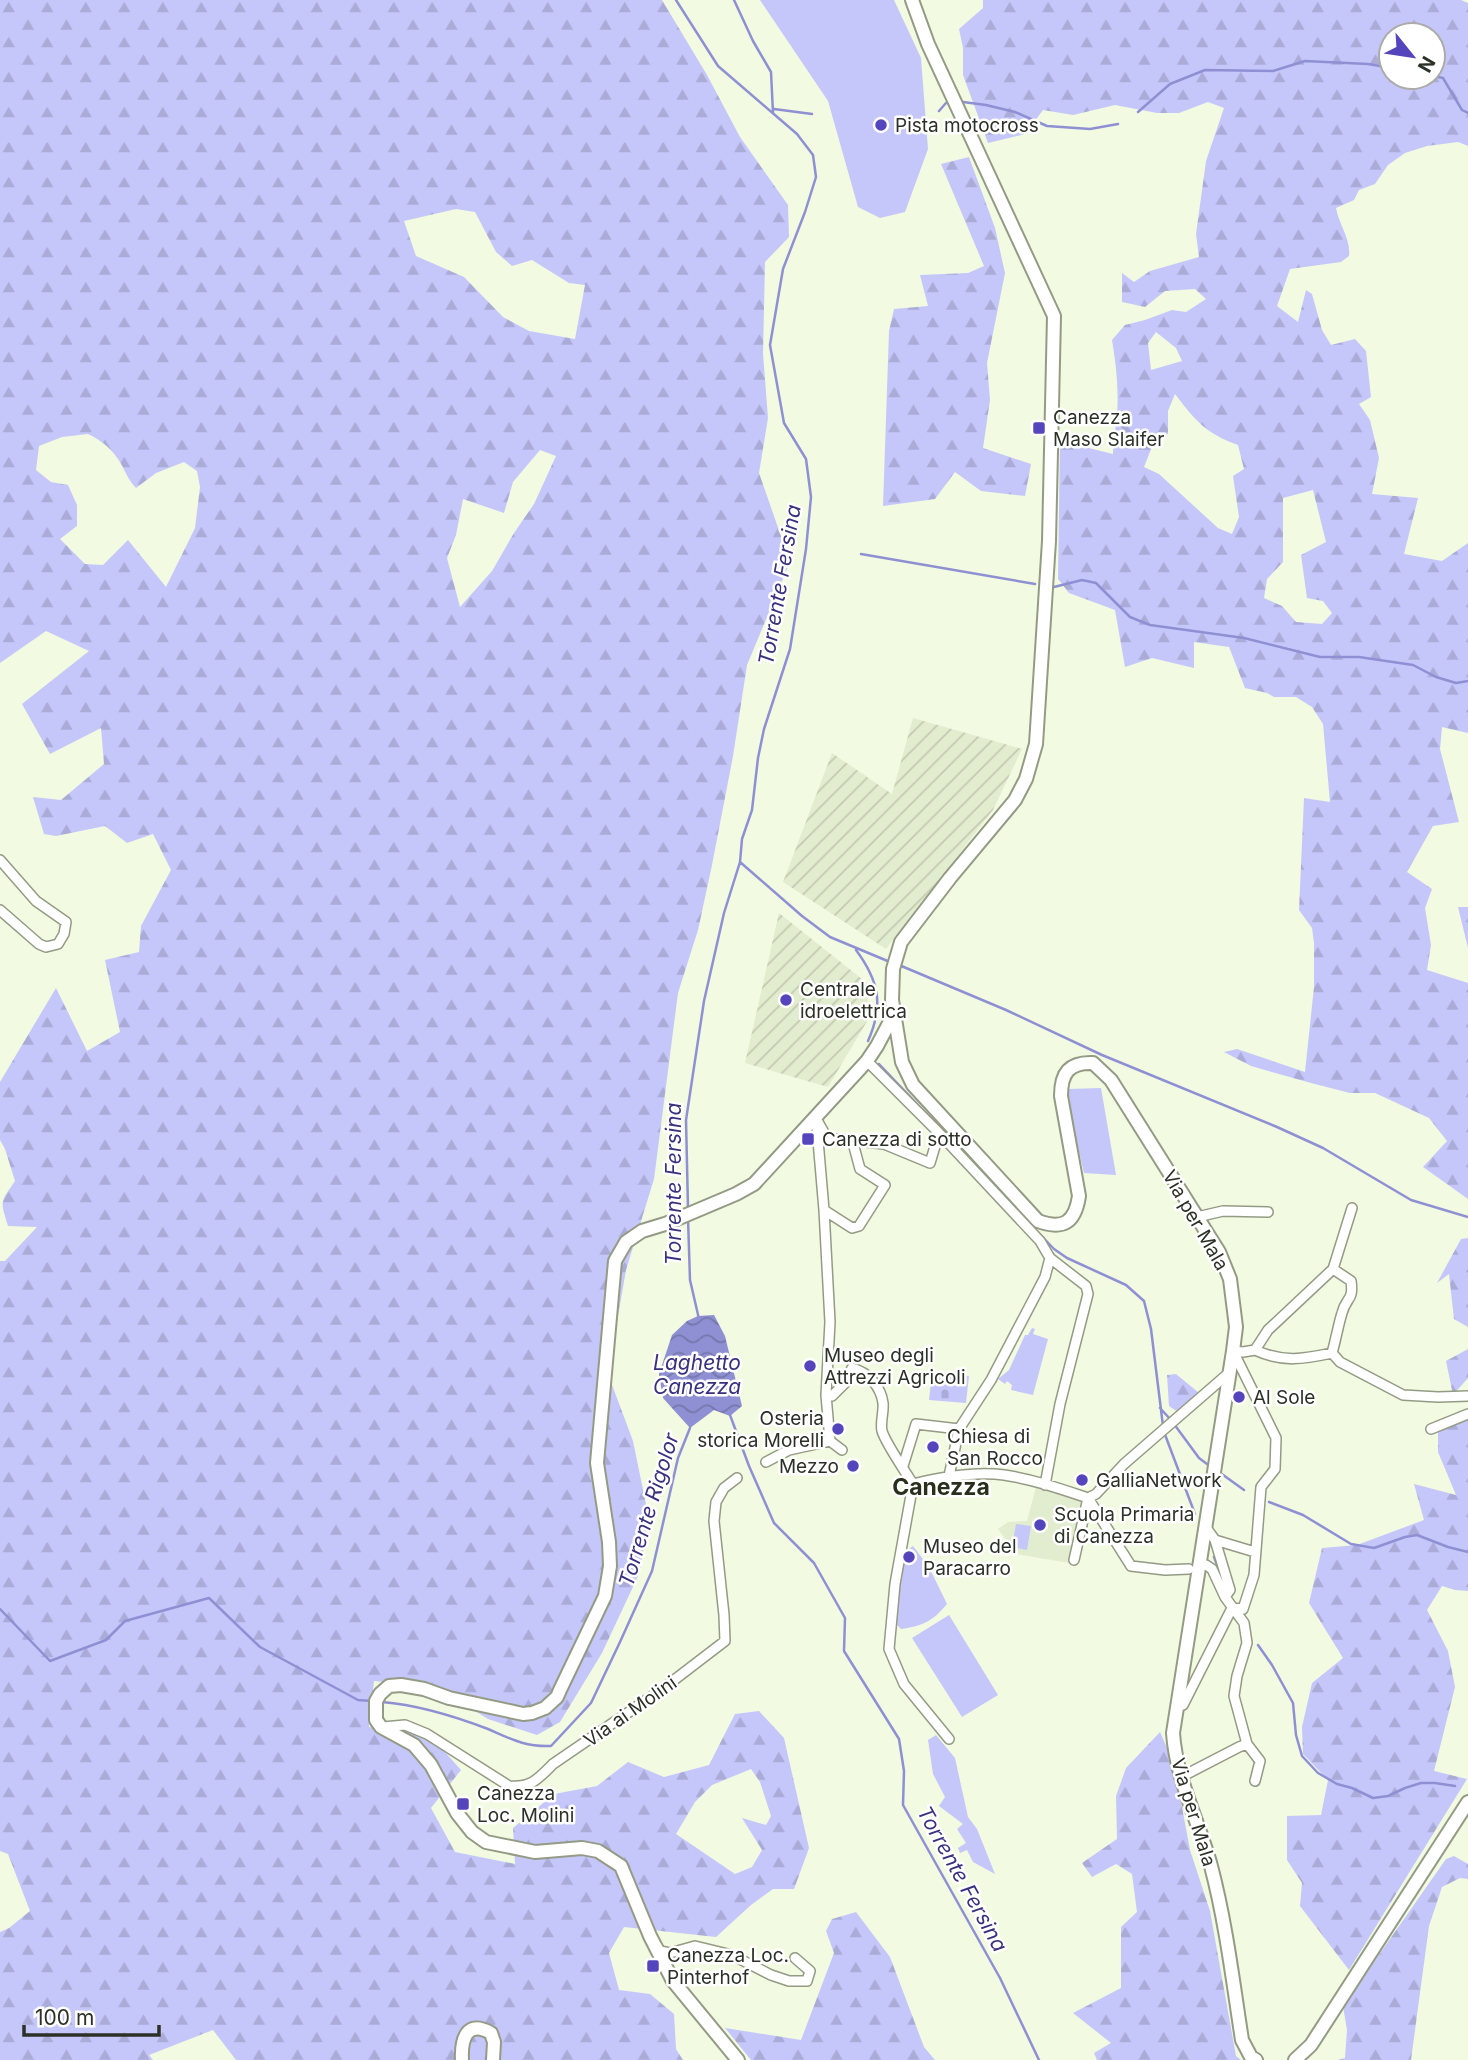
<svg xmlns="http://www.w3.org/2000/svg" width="1468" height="2060" viewBox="0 0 1468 2060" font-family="Inter,sans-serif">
<defs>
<pattern id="industrial-furrows" width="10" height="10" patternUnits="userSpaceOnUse" patternTransform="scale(1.75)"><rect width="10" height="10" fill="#e2ecce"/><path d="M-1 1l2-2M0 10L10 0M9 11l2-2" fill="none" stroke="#c2cbb1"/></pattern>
<pattern id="forest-firs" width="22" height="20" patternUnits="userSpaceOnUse" patternTransform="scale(1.75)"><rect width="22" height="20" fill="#c5c7fb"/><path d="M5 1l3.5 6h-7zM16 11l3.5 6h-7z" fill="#aaabd7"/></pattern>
<pattern id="cemetery-stones" width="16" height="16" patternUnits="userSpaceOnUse" patternTransform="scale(1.75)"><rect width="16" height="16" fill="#c5c7fb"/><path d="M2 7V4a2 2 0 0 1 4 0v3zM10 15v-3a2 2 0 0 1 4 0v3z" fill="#aaabd7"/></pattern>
<pattern id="water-waves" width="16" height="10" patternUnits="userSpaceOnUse" patternTransform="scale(1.75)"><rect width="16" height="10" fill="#8f90d3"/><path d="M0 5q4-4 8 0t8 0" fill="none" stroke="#7576ab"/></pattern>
</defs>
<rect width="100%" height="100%" fill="#f2fae1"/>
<path fill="#e2ecce" d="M1036 1487 1083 1500 1069 1563 1016 1554 998 1529 1008 1522 1027 1521Z"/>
<path fill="url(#industrial-furrows)" d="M913 718 1022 749 993 810 886 949 783 882 832 753 892 794Z
M779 913 867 983 869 1018 828 1087 745 1063Z"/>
<path fill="#c5c7fb" d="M760 0H894L921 58 928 149 905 212 880 218 858 207 828 101Z
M1101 1088 1116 1175 1084 1173 1073 1127 1068 1089Z
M1032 1328 1035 1329 1033 1334 1048 1339 1033 1395 1011 1390 1012 1385 1007 1381 1005 1384 998 1379 1009 1370 1025 1335H1028Z
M1016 1524 1031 1526 1027 1550 1012 1547Z
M913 1546 929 1567 947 1604C933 1621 923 1626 901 1629L895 1623 905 1552Z
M949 1615 998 1695 962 1717 912 1638Z
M936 1735 955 1758 968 1817 977 1829 995 1874 973 1862 967 1850 960 1853 958 1848 966 1843 957 1829 963 1824 939 1806 945 1797 933 1774 928 1740Z"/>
<path fill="url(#forest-firs)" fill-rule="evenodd" d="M0 0H662L707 75 740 137 788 205 789 237 765 262 763 354 768 418 759 473 790 562 747 665 733 756 712 865 698 930 678 993 654 1179 626 1270 608 1374 633 1441 649 1519 639 1574 602 1653 560 1722 537 1735 488 1719 438 1688 374 1681 369 1727 428 1733 461 1770 431 1808 455 1852 515 1864 513 1828 554 1794 597 1786 628 1762 664 1777 709 1765 735 1714 759 1711 784 1738 809 1848 794 1889H773L751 1905 716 1937 624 1927 609 1953 619 1990 650 1994 674 2014 676 2049 683 2060H236L213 2030 149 2055 153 2060H0V1932L9 1928 30 1911 8 1854 0 1851V1261H5L37 1227 8 1226C0 1200 0 1203 15 1181L5 1149 0 1140V1082L56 988 87 1051 120 1032 105 960 139 952 141 926 171 870 153 834 127 843 105 826 56 836 44 834 33 797 61 800 104 764 101 728 50 754 22 704 89 651 46 631 0 663ZM456 209 475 212 496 252 512 266 532 260 569 283 585 285 575 339 529 331 503 317 464 277 416 256 404 221ZM88 434C99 439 111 448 118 459 125 469 127 479 136 488L156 473 184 462 197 471 200 487 195 528 166 587 128 540 103 565 85 564 60 539 77 526V505L68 485 51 482 36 470 39 446 62 437ZM540 450 556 456 534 504 514 533 492 571 460 607 447 558 456 535 463 499 504 513 513 482ZM751 1769 760 1782 771 1816 766 1825 742 1818 762 1850 752 1867 735 1874 676 1834 695 1802 712 1785Z
M983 0H1461L1468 3V146L1458 142 1427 146 1405 153 1388 165 1375 184 1359 190 1354 200 1336 208C1339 225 1351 239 1349 256L1341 262 1290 269 1277 306 1298 322 1306 290 1312 294 1322 330 1331 345 1355 339 1366 351 1371 397 1359 404 1370 420 1379 458 1372 494 1418 498 1404 554 1442 561 1468 543V733L1442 727 1440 749 1459 822 1433 826 1407 872 1432 889 1425 908 1431 945 1427 970 1468 983V1199L1423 1167 1447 1141 1429 1118 1375 1093H1350L1311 1083 1251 1066 1224 1052 1237 1049 1305 1072 1314 987V943L1312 928 1299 910 1304 798 1330 802 1323 724 1312 707 1296 697H1274L1267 693 1245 688 1229 647 1194 642V668L1152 658 1125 667 1115 610 1069 593 1058 579 1060 441 1113 454C1113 440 1116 428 1117 414 1119 390 1116 364 1112 340L1125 325 1145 320 1172 310 1186 312 1206 299 1195 289 1165 291 1145 307 1122 302V273L1134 282 1150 271 1199 257 1196 234 1206 161 1224 108 1208 102 1179 113H1157L1115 105 1073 115 1043 110 1025 134 988 143 963 75V48L959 29 983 8ZM1391 35H1433V77H1391ZM1156 332 1176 348 1182 361 1151 370 1148 343ZM1175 394C1196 421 1205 433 1238 445L1244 469 1233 476 1239 517 1232 534 1218 528 1159 474 1144 467 1155 439 1168 434V411ZM1313 490 1326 542 1301 555 1307 598 1323 601 1332 613 1322 624 1296 622 1282 606 1264 598 1267 579 1283 562V498Z
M969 157 995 228 1005 273 987 363 990 400 983 448 1031 464 1025 496 981 491 955 472 935 499 883 506 889 331 894 309 928 306 920 275 968 273 984 266 941 164Z
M1458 907H1468V948Z
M1468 1238V1327L1454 1319 1449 1274 1437 1283 1461 1239Z
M1468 1349V1378L1453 1395 1446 1361Z
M1176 1374 1199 1393 1178 1412 1169 1406 1167 1375Z
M1468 1410V1591L1455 1590 1442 1586 1427 1610 1448 1651 1455 1687 1434 1771 1467 1779 1349 1970 1300 1906 1302 1883 1287 1860V1816L1321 1815 1328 1780 1303 1754 1302 1727 1312 1683 1343 1658 1309 1603 1322 1548 1357 1545 1424 1520 1414 1484 1456 1495 1438 1452V1430Z
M1160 1732 1174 1764 1190 1850 1210 1911 1236 2056 1241 2060H1097L1094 2053 1111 2043 1073 2013 1121 1988V1927L1137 1912 1132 1874 1116 1864 1092 1877 1082 1863 1117 1839 1116 1796 1126 1768Z
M1454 1856 1468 1864V1879L1460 1878 1442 1887 1429 1926 1411 2060H1338L1345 2058 1347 2030 1343 2006 1446 1859Z
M856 1912 890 1957 924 2047 935 2060H751L725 2028 801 2040 834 1953 826 1931 832 1919Z"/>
<path fill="url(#cemetery-stones)" d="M932 1373 969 1376 966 1403 929 1400Z"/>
<path fill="url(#water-waves)" d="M714 1315 725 1336 742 1406 730 1416 714 1410 690 1428 663 1398 659 1374 672 1335 687 1321 698 1316Z"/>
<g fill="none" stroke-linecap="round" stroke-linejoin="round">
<path stroke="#8f90d3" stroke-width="2.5" d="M676 0 718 66 797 134 813 155 816 177 805 212 783 269 770 345 784 423 806 459 811 497 806 549 790 649 764 729 758 758 752 810 742 839 740 862 724 913 704 1001 686 1120 688 1208
M734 0 753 41 771 72 773 113
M1433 76 1443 78 1462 110 1468 113
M963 102 986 105 1015 112 1047 126 1090 129 1118 124
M774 109 812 114
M939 111 946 103
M1138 112 1170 84 1205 70 1273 71 1305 61 1368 64 1391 68
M861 554 1035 584
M1054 587 1082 580 1096 583 1130 617 1150 625 1244 638 1320 657H1359L1413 665 1436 677 1456 683 1468 681
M740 862 802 916 830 937 890 962
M856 950C879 981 884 1005 868 1041
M899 965 1006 1010 1102 1055 1277 1127 1323 1148 1411 1200 1468 1217
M879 1064 939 1127
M949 1137 992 1183
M688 1218 690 1280 699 1319
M1032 1226 1054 1249 1067 1258 1126 1285 1144 1301 1151 1329 1163 1426
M1160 1408 1170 1419
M730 1415 749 1466 774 1523 814 1563 845 1618 844 1651 899 1739 904 1771 903 1805 1000 1978 1039 2060
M1174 1424 1199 1458 1207 1464
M1164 1432 1195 1514
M1219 1472 1244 1490
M1269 1502 1303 1515 1351 1544 1374 1548 1405 1537 1417 1535 1448 1547 1468 1552
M1214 1557 1222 1578
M0 1609 50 1661 106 1640 125 1621 209 1598 260 1647 358 1700 372 1701
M1258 1645 1272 1665 1293 1703 1296 1735 1302 1756 1318 1773 1337 1784 1352 1788 1373 1798 1388 1796 1405 1788 1421 1783H1435L1455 1786
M382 1702C419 1705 454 1716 488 1729 511 1739 525 1747 551 1746L591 1703 620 1642 652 1571 678 1458 690 1428"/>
<defs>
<path id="street" d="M0 860 36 901 66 922 64 934 58 944 46 947 39 944 0 910
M867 1061 939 1133 1040 1241 1050 1258 1045 1277 991 1380 959 1429 949 1476
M816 1117 824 1210 830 1322 826 1395 830 1441 842 1450
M818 1122 827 1138 884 1144 930 1163 939 1133
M824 1210 852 1228 859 1226 885 1185 860 1169 853 1143
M1197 1217 1223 1211 1268 1212
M1333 1269 1352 1208
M1255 1350C1283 1363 1304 1359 1332 1353L1340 1362 1403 1395 1438 1397 1468 1396
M826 1395 832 1396 846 1382 852 1368C868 1372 881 1387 883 1403 884 1412 880 1422 882 1431 886 1444 905 1471 913 1484
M1431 1429 1468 1414
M766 1462 789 1450 830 1441
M903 1466 916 1424 959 1429
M913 1484C942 1477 974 1471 1004 1475 1032 1479 1061 1489 1088 1498L1096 1494 1124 1464 1230 1372
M913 1484 895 1584 889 1649 904 1684 949 1739
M1045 1485 1060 1404 1088 1294 1086 1286 1050 1258
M1088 1498 1131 1566 1165 1570 1189 1569
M1205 1526 1215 1540 1255 1552
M1215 1540 1230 1590 1225 1597 1244 1623 1247 1643 1237 1676 1234 1696 1247 1744
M1074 1560 1088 1498
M1206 1565 1212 1569 1225 1597
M1232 1608 1243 1609 1254 1575 1261 1487 1275 1469 1276 1438 1233 1351 1243 1352 1255 1350 1268 1330 1333 1269 1351 1281C1354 1301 1346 1297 1342 1313 1338 1326 1336 1339 1332 1353
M1177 1706 1183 1705 1232 1608
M383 1727 405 1725 427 1734 509 1786C531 1788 538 1779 553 1764L661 1690 725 1641 724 1615 714 1521 716 1502 724 1488 737 1478
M1181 1777 1239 1747 1247 1744 1260 1761 1255 1781
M657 1946 660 1951 670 1953 695 1946 732 1955 771 1975 789 1981H807L810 1971 795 1958"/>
<path id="secondary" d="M912 0 928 44 1054 316 1049 541 1036 744 1026 779 1015 800 950 878 901 942 893 969 892 1000 902 1062 913 1085 1038 1221C1063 1230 1075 1223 1079 1196L1061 1096C1061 1073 1069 1062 1093 1063L1111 1080 1219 1252 1230 1279 1236 1327 1233 1351 1173 1733C1176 1779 1199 1822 1211 1866 1226 1923 1233 1982 1242 2040L1251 2057 1256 2060
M462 2060C461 2040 466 2019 491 2033L494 2042 493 2060
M738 2060 673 1981 650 1936 621 1866 598 1851 582 1848 535 1852 486 1842 472 1832 457 1813 431 1765 414 1745 381 1727 376 1720V1701L380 1694 389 1686 401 1685 424 1689 449 1698 523 1714 532 1713 545 1708 557 1697 560 1690 605 1596 610 1566 609 1542 597 1463 615 1261 626 1242 642 1231 665 1224 736 1194 754 1184 867 1061 877 1046 894 1014
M1295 2060 1311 2045 1468 1802"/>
</defs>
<use href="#street" stroke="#949b85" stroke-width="12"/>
<use href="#secondary" stroke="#949b85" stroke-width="16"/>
<use href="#street" stroke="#fff" stroke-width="9"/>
<use href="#secondary" stroke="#fff" stroke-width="12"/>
</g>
<g fill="#5445bd" stroke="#fff" stroke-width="2.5">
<circle cx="881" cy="125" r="7"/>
<rect x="1032" y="421" width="14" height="14" rx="3.5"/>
<circle cx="786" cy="1000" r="7"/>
<rect x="801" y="1132" width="14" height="14" rx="3.5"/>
<circle cx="810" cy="1366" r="7"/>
<circle cx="1239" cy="1397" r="7"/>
<circle cx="838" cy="1429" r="7"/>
<circle cx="933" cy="1447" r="7"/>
<circle cx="853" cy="1466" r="7"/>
<circle cx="1082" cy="1480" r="7"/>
<circle cx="1040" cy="1525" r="7"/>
<circle cx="909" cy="1557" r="7"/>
<rect x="456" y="1797" width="14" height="14" rx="3.5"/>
<rect x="646" y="1959" width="14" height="14" rx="3.5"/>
</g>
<g text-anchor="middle" stroke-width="5" stroke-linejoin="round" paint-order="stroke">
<g font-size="19" fill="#2d3027" stroke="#fff" text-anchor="start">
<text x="895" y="132">Pista motocross</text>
<text x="1053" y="424">Canezza<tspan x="1053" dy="22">Maso Slaifer</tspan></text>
<text x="800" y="996">Centrale<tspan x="800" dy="22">idroelettrica</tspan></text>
<text x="822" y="1146">Canezza di sotto</text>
<text x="824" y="1362">Museo degli<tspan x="824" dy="22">Attrezzi Agricoli</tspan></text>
<text x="1253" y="1404">Al Sole</text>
<text x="824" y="1425" text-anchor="end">Osteria<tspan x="824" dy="22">storica Morelli</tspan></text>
<text x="947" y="1443">Chiesa di<tspan x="947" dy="22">San Rocco</tspan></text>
<text x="839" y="1473" text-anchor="end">Mezzo</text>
<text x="1096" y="1487">GalliaNetwork</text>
<text x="1054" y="1521">Scuola Primaria<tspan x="1054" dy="22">di Canezza</tspan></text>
<text x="923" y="1553">Museo del<tspan x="923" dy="22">Paracarro</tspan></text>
<text x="477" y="1800">Canezza<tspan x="477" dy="22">Loc. Molini</tspan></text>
<text x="667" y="1962">Canezza Loc.<tspan x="667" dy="22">Pinterhof</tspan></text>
</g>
<g font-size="19" fill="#2d3027" stroke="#fff">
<text transform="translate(1196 1220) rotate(60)" y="7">Via per Mala</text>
<text transform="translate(630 1711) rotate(-35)" y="7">Via ai Molini</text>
<text transform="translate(1194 1812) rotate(73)" y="7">Via per Mala</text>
</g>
<g font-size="21" font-style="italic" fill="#393180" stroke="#fff">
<text transform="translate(780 585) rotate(-80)" y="7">Torrente Fersina</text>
<text transform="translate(674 1184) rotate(-90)" y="7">Torrente Fersina</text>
<text x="697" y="1370">Laghetto<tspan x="697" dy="24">Canezza</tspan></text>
<text transform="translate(649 1510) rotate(-73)" y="7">Torrente Rigolor</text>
<text transform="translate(962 1879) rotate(61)" y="7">Torrente Fersina</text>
</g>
<g font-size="23" font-weight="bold" fill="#2a2f1c" stroke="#fff">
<text x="941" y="1495">Canezza</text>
</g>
</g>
<g transform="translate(1412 56) rotate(120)"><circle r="33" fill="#ffffff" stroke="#abaca9" stroke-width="2"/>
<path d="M0-5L12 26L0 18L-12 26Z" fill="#5445bd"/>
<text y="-10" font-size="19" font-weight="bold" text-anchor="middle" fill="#2d3027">N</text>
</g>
<path d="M24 2025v10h135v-10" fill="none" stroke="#2d3027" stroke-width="3.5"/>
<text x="35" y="2025" font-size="21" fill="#2d3027" stroke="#ffffff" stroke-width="5" paint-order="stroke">100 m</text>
</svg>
